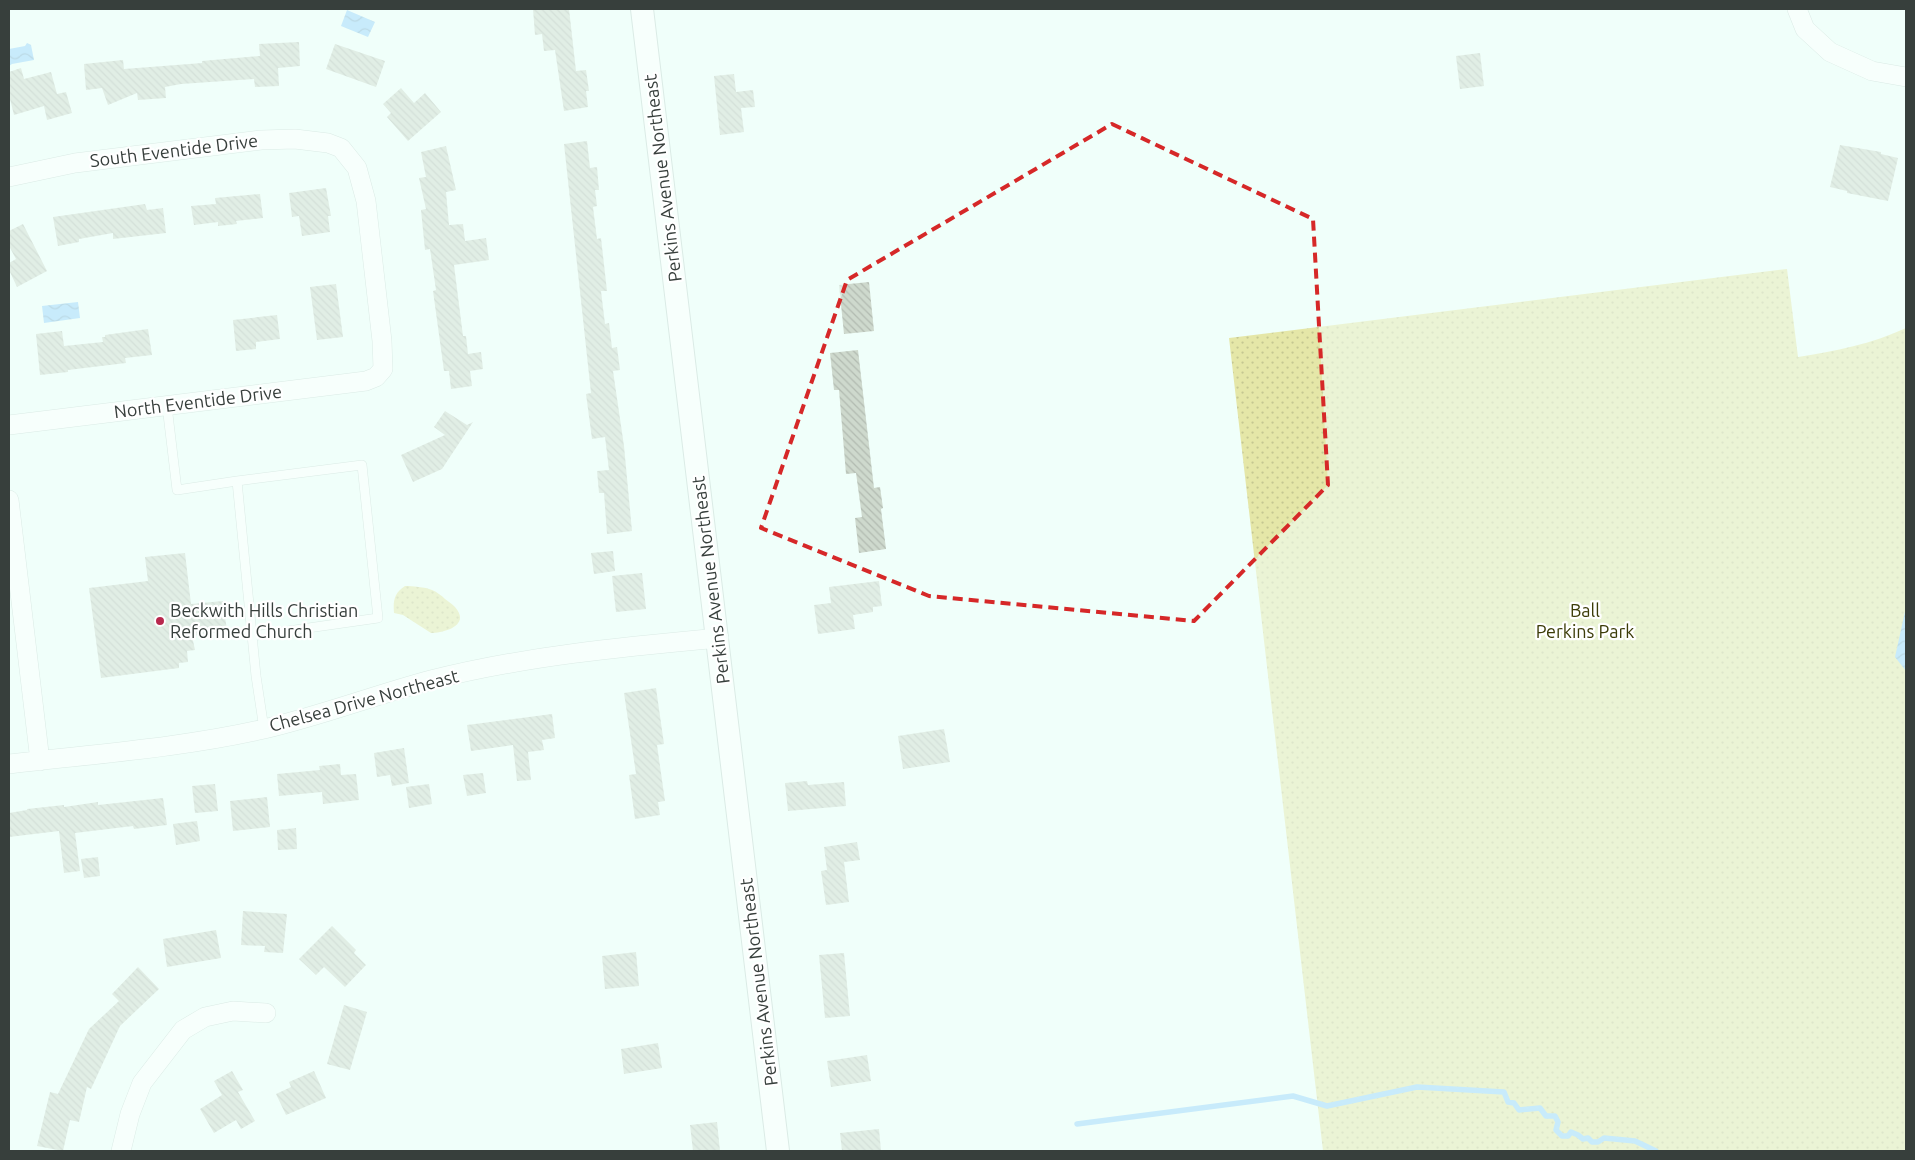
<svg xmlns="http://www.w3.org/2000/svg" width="1915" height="1160" viewBox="0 0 1915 1160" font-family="Ubuntu,sans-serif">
<defs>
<pattern id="park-dots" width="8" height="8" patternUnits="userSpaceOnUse" patternTransform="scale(1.25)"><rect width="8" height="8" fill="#e5e7a8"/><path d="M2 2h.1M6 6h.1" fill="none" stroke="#c5c792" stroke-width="1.8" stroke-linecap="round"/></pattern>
<pattern id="water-waves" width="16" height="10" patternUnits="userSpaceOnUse" patternTransform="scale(1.25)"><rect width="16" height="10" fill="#97d3fd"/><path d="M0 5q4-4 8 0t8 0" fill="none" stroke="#7cadce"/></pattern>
<pattern id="building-back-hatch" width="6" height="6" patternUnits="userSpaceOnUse" patternTransform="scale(1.25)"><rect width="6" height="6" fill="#ced9cd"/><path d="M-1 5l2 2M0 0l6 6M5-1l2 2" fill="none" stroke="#b2bbb1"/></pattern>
</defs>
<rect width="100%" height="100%" fill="#f0fffa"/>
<path fill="url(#park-dots)" d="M1787 269 1798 357C1835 351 1872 344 1906 328V1151H1323L1229 338Z
M405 586C412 586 425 587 432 590 437 592 442 596 445 599 448 601 452 604 455 607 471 625 445 633 431 633L403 615 394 613C393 601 394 593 405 586Z"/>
<path fill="url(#water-waves)" d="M347 10 375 22 368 37 341 26Z
M27 43 31 45 34 60 12 64 9 66V49L25 46Z
M78 302 80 318 44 323 42 306Z
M1906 607V671L1895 657Z"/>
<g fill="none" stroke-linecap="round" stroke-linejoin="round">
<path stroke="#97d3fd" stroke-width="5.5" d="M1077 1124 1293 1096 1327 1106 1417 1087 1504 1092 1508 1102 1514 1103 1519 1110 1540 1108 1546 1116H1555L1558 1122 1556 1130 1562 1136H1568L1571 1132 1578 1135 1583 1139 1588 1138 1592 1142H1598L1604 1138 1635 1141 1656 1151"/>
</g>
<path fill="url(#building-back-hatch)" d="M533 9H569L576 71 586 70 589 91H586L588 107 564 111 555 50 544 51 542 34 535 35Z
M299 42 300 66 278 68 279 86 255 87 254 79 181 84 165 87 166 98 138 100 137 93 108 105 102 88 86 90 84 64 123 60 124 69 202 63V61L260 56 259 44Z
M335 44 385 61 376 87 326 69Z
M1480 53 1484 86 1460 89 1456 56Z
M21 68 24 79 51 72 57 94 66 92 72 113 47 120 44 106 14 115 9 95V72Z
M734 74 736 92 753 90 755 107 741 108 744 132 720 135 714 76Z
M401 88 414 103 425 93 441 112 408 141 387 117 391 113 383 104Z
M587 141 590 168 597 167 599 190H595L597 206 593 207 597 239 601 238 607 291H601L605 324 609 323 612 348 617 347 620 370 613 371 624 446 632 531 607 534 604 493H599L597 471 609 470 605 437 592 439 586 394 591 393 564 144Z
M1840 145 1881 152V154L1898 158 1888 201 1847 193V191L1830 187Z
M446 146 456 190 446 192 449 225 463 224 465 241 486 238 489 260 454 265 463 336H466L468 354 481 352 483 369 470 371 472 386 451 389 449 371H444L433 291 436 290 430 249 425 250 421 210 426 209 419 178 426 177 421 152Z
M326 188 331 216H328L330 232 302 236 299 216 292 217 289 193Z
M260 194 263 218 236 221 237 224 218 226V222L194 225 191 206 216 204 215 198Z
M145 204 147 210 163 208 166 233 113 239V233L79 239V242L58 246 53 217Z
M23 224 47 271 17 287 9 270V263L16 259 9 246V231Z
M869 282 874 331 844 334 839 285Z
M336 284 343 337 317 340 310 287Z
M277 315 280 339 256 342V349L236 351 233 320Z
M148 329 152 355 125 358 126 363 68 370V372L40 375 36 334 62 331 64 346 103 342 102 337H105V335Z
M858 350 874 488 880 487 883 508 881 509 886 549 859 553 855 518 862 517 856 473 846 474 839 390H834L830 353Z
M445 411 467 425 473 422 442 469 413 482 401 455 445 435 434 427Z
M613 551 615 571 594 574 591 553Z
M185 553 191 604 223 601 227 631 192 636 195 650 187 651 188 662 179 663V668L101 678 89 588 148 581 145 557Z
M642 573 646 609 616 612 612 576Z
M879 581 882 606 873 607V612L853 615 855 629 818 634 814 605 831 603 829 587Z
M656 688 664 744 657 745 665 801 658 802 660 815 635 819 629 775 636 774 624 693Z
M552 714 555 738 542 740 544 750 528 752 531 780 517 781 513 745 471 751 467 725Z
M944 729 950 762 903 769 898 736Z
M404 748 409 783 392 786 390 775 377 777 374 753Z
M340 764 341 775 356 774 359 800 323 804 322 792 279 796 277 774 320 770 319 766Z
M483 773 486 793 467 796 463 775Z
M807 781 808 785 844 782 846 806 788 811 785 783Z
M215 784 218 811 195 813 192 786Z
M429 784 432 804 409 808 406 787Z
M267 797 270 827 233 831 230 801Z
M163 798 167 825 134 829 133 826 75 833 80 871 64 873 59 831 9 837V813L27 810V809L64 805V807L98 802V805Z
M197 821 200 841 176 845 173 824Z
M296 828 297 849 278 850 277 830Z
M857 842 860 860 844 862 849 902 826 905 821 871 827 870 824 847Z
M98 857 100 876 84 878 81 859Z
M243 911 287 914 283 953 264 952 265 946 241 945Z
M332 926 356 950 354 953 366 965 345 987 324 967 316 975 299 959Z
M216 930 221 958 167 967 163 939Z
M636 952 639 986 605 989 602 956Z
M844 953 850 1016 825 1018 819 955Z
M138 967 159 989 120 1026 91 1089 87 1087 79 1122 70 1120 63 1151 37 1146 50 1092 58 1094 89 1029 119 1001 112 994Z
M344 1005 367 1012 350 1070 327 1064Z
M658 1043 662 1068 624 1074 621 1049Z
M867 1055 871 1081 831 1087 827 1061Z
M232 1071 243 1090 238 1092 255 1121 241 1129 236 1120 214 1133 200 1109 222 1095 214 1081Z
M314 1071 326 1098 286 1115 276 1094 291 1087 289 1082Z
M717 1122 720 1151H693L690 1125Z
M879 1129 881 1151H842L840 1133Z"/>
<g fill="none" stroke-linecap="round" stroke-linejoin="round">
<defs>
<path id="service" d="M167 406 177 490 237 481 256 676 264 729
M237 481 362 465 378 618 252 636"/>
<path id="minor" d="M1797 9 1805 29 1830 52 1872 71 1906 77
M9 177 75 163 261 140 295 139 328 143 341 148 357 168 366 201 382 341 383 369 376 377 366 381 9 425
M9 500 40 761
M9 764C93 754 181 748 264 729 320 716 375 695 431 680 525 656 622 647 719 638
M121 1151 130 1114 142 1083 183 1030 205 1017 233 1011 266 1013"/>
<path id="tertiary" d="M642 9 778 1151"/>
</defs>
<use href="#service" stroke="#c1d3ce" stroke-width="10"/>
<use href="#minor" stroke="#c1d3ce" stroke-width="20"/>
<use href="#tertiary" stroke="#c1d3ce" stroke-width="24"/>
<use href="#service" stroke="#fff" stroke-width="9"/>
<use href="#minor" stroke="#fff" stroke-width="19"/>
<use href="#tertiary" stroke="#fff" stroke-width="22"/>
</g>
<path d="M0 0H1915V1160H0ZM1112 124 1313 219 1328 485 1194 621 929 596 761 528 847 280Z" fill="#f0fffa" fill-opacity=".55" fill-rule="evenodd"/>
<path fill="none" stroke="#d62828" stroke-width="4" stroke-dasharray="10 6" stroke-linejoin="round" d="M1112 124 1313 219 1328 485 1194 621 929 596 761 528 847 280Z"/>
<circle fill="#b8284e" stroke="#fff" stroke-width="2" cx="160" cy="621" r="5"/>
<g text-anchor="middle" stroke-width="4.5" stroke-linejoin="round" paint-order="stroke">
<g font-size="18" fill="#373f3c" stroke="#fff">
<text transform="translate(174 151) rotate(-7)" y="6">South Eventide Drive</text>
<text transform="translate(663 178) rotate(-97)" y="6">Perkins Avenue Northeast</text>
<text transform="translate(198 402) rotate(-7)" y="6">North Eventide Drive</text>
<text transform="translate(711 580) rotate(-97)" y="6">Perkins Avenue Northeast</text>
<text transform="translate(364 701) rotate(-15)" y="6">Chelsea Drive Northeast</text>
<text transform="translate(759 982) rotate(-97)" y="6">Perkins Avenue Northeast</text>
</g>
<g font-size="18" fill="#373f3c" stroke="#fff" text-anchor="start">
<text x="170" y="617">Beckwith Hills Christian<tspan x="170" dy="21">Reformed Church</tspan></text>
</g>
<g font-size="18" fill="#3c3c08" stroke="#fff">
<text x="1585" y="617">Ball<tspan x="1585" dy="21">Perkins Park</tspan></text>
</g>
</g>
<rect width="1915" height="1160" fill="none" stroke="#373f3c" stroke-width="20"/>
</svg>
